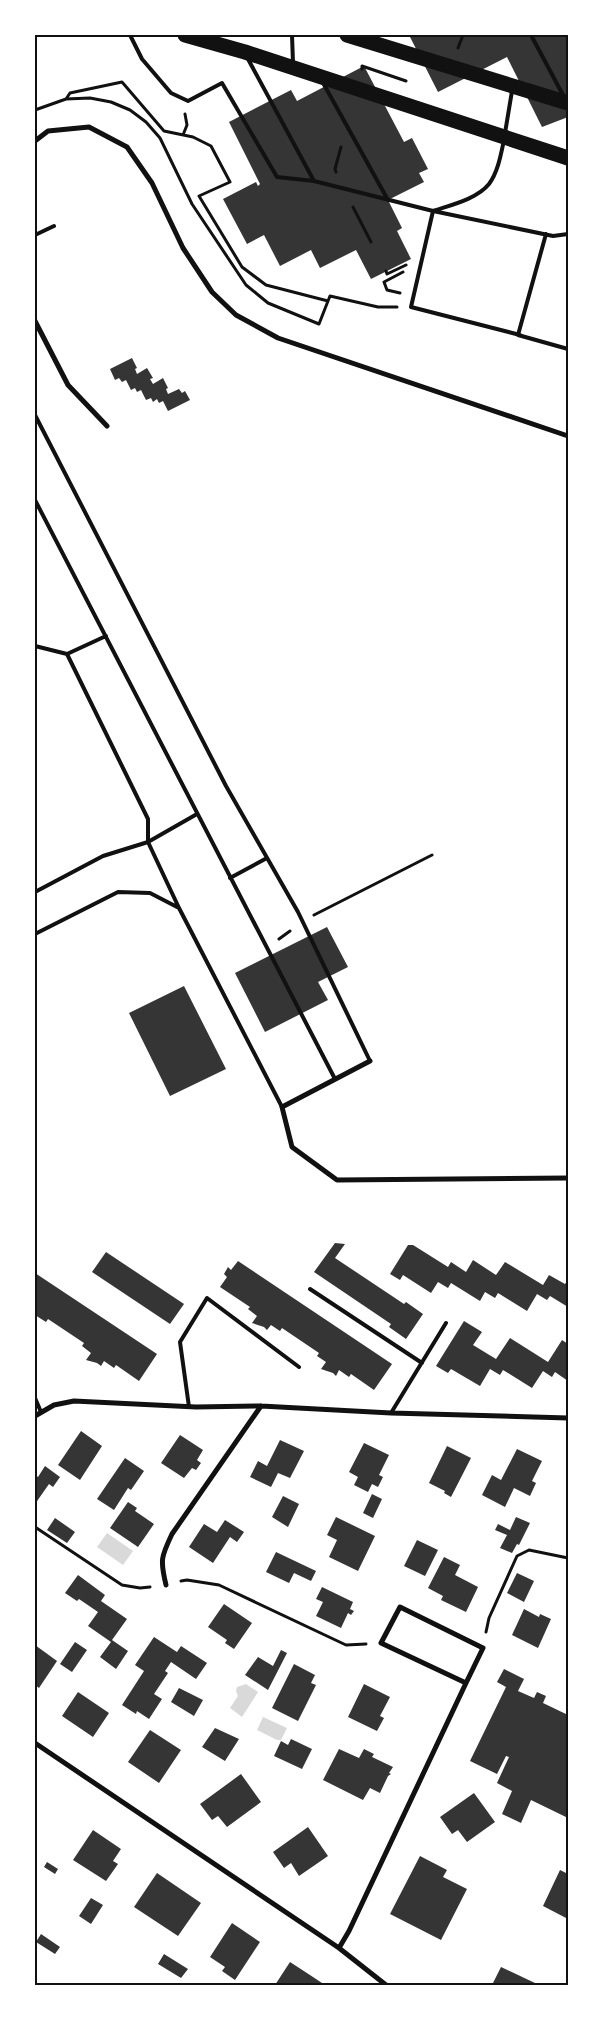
<svg xmlns="http://www.w3.org/2000/svg" width="603" height="2020" viewBox="0 0 603 2020" font-family="'Open Sans',sans-serif">
<rect width="100%" height="100%" fill="#fff"/>
<path fill="#d9d9d9" d="M107 1533 133 1551 123 1565 97 1547Z
M246 1684 258 1692 242 1717 230 1708 238 1696 236 1691 237 1687Z
M263 1717 287 1728 281 1740H277L257 1730Z"/>
<path fill="#353535" d="M409 35H568V117L542 127 507 57 438 92Z
M364 66 404 142 412 138 428 169 419 173 424 182 388 200 402 228 397 231 411 259 371 279 356 250 320 268 311 250 280 266 264 235 247 244 223 199 256 182 258 186 260 184 229 122 291 90 297 101Z
M132 358 137 368 135 369 137 374 147 368 153 378 150 379 153 384 163 378 168 388 166 389 168 394 179 389 182 393 185 391 190 400 168 411 163 401 159 403 157 399 153 402 151 398 146 400 141 390 137 392 135 388 131 390 126 380 122 382 119 378 115 380 110 369Z
M327 927 348 967 318 982 328 1000 265 1032 235 973Z
M184 986 226 1069 170 1096 129 1013Z
M335 1243 345 1244 335 1258 404 1304 406 1302 423 1314 406 1339 389 1327 391 1324 314 1272Z
M408 1245H413L448 1267 451 1262 466 1272 473 1260 496 1275 505 1262 543 1285 549 1275 565 1284 568 1280V1307L550 1296 547 1300 537 1294 527 1311 498 1293 495 1298 485 1292 480 1301 451 1283 448 1288 438 1282 431 1293 403 1275 400 1280 390 1274Z
M106 1252 184 1304 170 1324 92 1272Z
M238 1261 392 1364 374 1390 351 1374 349 1377 339 1370 336 1376 333 1373 321 1369 326 1362 317 1356 319 1353 282 1328 280 1331 271 1325 267 1330 264 1327 252 1323 257 1316 248 1309 250 1307 220 1287 227 1277 224 1274 228 1267 231 1270Z
M35 1273 157 1354 139 1381 116 1365 114 1368 104 1361 101 1366 97 1363 86 1360 91 1353 82 1346 84 1343 48 1319 46 1322 35 1315Z
M464 1321 482 1332 473 1345 496 1359 510 1338 548 1362 562 1340 568 1344V1381L555 1372 552 1377 543 1371 532 1388 503 1370 500 1375 490 1369 480 1386 451 1369 448 1373 436 1366Z
M81 1431 102 1446 80 1480 58 1465Z
M180 1435 203 1450 197 1460 201 1463 196 1470 192 1468 184 1478 161 1463Z
M280 1440 304 1451 290 1478 278 1473 271 1487 250 1477 258 1461 267 1466Z
M364 1443 389 1455 379 1475 383 1477 378 1487 372 1484 368 1492 354 1485 358 1477 349 1472Z
M447 1446 471 1458 451 1497 444 1493 445 1491 429 1483Z
M517 1449 542 1461 532 1481 536 1483 530 1496 514 1488 505 1507 482 1495 492 1475 501 1480Z
M125 1458 144 1471 131 1490 128 1488 114 1510 97 1499Z
M45 1466 60 1477 53 1487 49 1484 35 1504V1475L38 1477Z
M372 1494 382 1499 373 1518 363 1513Z
M283 1496 299 1504 288 1527 272 1517Z
M128 1502 137 1508 135 1511 154 1524 138 1547 110 1528Z
M336 1517 375 1536 358 1571 329 1557 337 1540 327 1535Z
M516 1517 530 1523 519 1545 517 1544 512 1553 500 1548 507 1535 495 1530 498 1524 510 1530Z
M55 1518 75 1532 67 1543 47 1530Z
M225 1520 244 1532 237 1542 230 1537 213 1563 189 1547 204 1524 217 1532Z
M417 1540 438 1550 425 1576 404 1566Z
M276 1552 316 1571 311 1581 294 1573 289 1583 266 1572Z
M444 1557 460 1565 455 1575 478 1587 466 1612 441 1600 443 1596 428 1588Z
M517 1573 534 1581 524 1602 507 1593Z
M78 1575 105 1595 101 1601 127 1619 112 1640 128 1651 116 1669 100 1657 111 1642 88 1626 98 1612 79 1599 77 1601 65 1593Z
M322 1587 353 1602 350 1609 354 1611 351 1615 348 1613 341 1628 316 1616 323 1602 316 1599Z
M224 1604 252 1623 234 1649 225 1643 227 1640 208 1627Z
M524 1609 539 1617 540 1614 551 1619 538 1648 512 1635Z
M154 1637 177 1652 181 1646 207 1663 196 1679 171 1662 165 1671 168 1673 154 1694 162 1699 149 1719 137 1711 136 1714 122 1705 144 1671 135 1665Z
M75 1642 87 1650 72 1672 60 1664Z
M35 1645 57 1661 39 1688 35 1685Z
M281 1650 287 1653 268 1690 245 1675 258 1657 273 1666Z
M294 1664 315 1675 311 1683 316 1685 298 1721 272 1708Z
M504 1669 524 1679 518 1691 534 1698 537 1692 546 1696 543 1703 568 1715V1818L531 1800 521 1823 502 1814 512 1791 497 1783 509 1757 506 1756 497 1774 470 1761 506 1687 497 1682Z
M364 1684 390 1697 380 1716 384 1718 377 1731 348 1717Z
M179 1688 203 1700 194 1716 171 1702Z
M78 1692 109 1713 93 1737 62 1716Z
M215 1728 239 1739 225 1761 202 1747Z
M150 1730 181 1750 159 1783 128 1762Z
M291 1739 312 1749 302 1769 274 1756 281 1741 288 1745Z
M339 1749 359 1758 364 1749 374 1754 372 1757 393 1767 389 1773 391 1774 388 1776 380 1793 370 1788 363 1800 323 1780Z
M241 1774 261 1802 227 1827 218 1816 212 1820 200 1804Z
M474 1793 495 1822 467 1842 458 1830 452 1834 440 1817Z
M308 1827 328 1856 299 1876 291 1863 284 1868 273 1852Z
M93 1830 121 1849 113 1861 118 1864 106 1881 73 1860Z
M420 1856 447 1870 443 1877 467 1889 441 1940 390 1914Z
M47 1862 58 1869 55 1874 44 1867Z
M560 1870 568 1874V1919L543 1906Z
M157 1873 201 1903 178 1936 134 1907Z
M91 1898 103 1905 91 1924 79 1916Z
M232 1923 260 1942 235 1980 222 1971 225 1967 210 1957Z
M41 1934 60 1947 55 1954 36 1942Z
M164 1954 188 1969 181 1978 158 1964Z
M290 1962 313 1977 325 1985H275Z
M501 1967 535 1983V1985H492Z"/>
<g fill="none" stroke-linecap="round" stroke-linejoin="round">
<path stroke="#111" stroke-width="3" d="M458 48 463 35
M362 69V66L406 81
M66 99 70 93 122 82 164 131 193 137 211 146 230 182 199 196 242 267 266 285 328 301 330 296 378 307H397
M35 110 66 99 90 98 111 102 130 110 146 122 160 138 192 204 246 285 268 303 319 324 328 301
M183 135 187 125 185 114
M336 172 335 169 341 147
M353 207 371 242
M386 271 387 274 406 265
M400 293 387 290 384 282 403 272
M314 915 432 855
M279 939 290 931
M35 1527 122 1585 140 1588 150 1587
M181 1581 187 1580 219 1585 346 1645 366 1644
M486 1632 489 1618 517 1556 529 1550 568 1558"/>
<path stroke="#111" stroke-width="4" d="M130 35 142 59 171 93 188 101 222 83 277 177 314 181
M292 35 293 63
M531 35 564 97
M248 59 314 181 433 211 553 236 568 234
M322 81 388 200
M505 133 512 91
M504 140C501 154 498 172 489 184 477 199 451 205 433 211L411 307 520 335
M546 234 518 335 568 349
M35 235 54 226
M35 415 226 786 298 912 370 1061
M35 500 335 1079
M35 646 67 654 148 819V842L103 856 35 892
M67 654 106 636
M230 878 267 858
M179 908 148 842 197 814
M35 934 118 892 150 893 179 908 282 1107
M310 1289 422 1363
M35 1398 41 1412
M189 1407 180 1342 207 1298 299 1367
M391 1413 446 1323"/>
<path stroke="#111" stroke-width="5" d="M35 141 48 131 89 127 127 147 152 183 183 248 212 292 236 315 278 338 568 436
M35 321 68 385 107 426
M370 1061 282 1107 292 1147 337 1180 568 1178
M35 1416 54 1405 74 1401 196 1407 261 1406 391 1413 568 1418
M166 1585C160 1560 161 1557 172 1534L261 1406
M35 1743 339 1948 386 1985
M339 1948 349 1931 466 1683 483 1648 400 1607 381 1643 466 1683"/>
<path stroke="#111" stroke-width="15" d="M185 35 245 52 568 158
M347 35 568 103"/>
</g>
<rect width="603" height="2020" fill="none" stroke="#ffffff" stroke-width="72"/>
<rect x="36" y="36" width="531" height="1948" fill="none" stroke="#111" stroke-width="2"/>
</svg>
